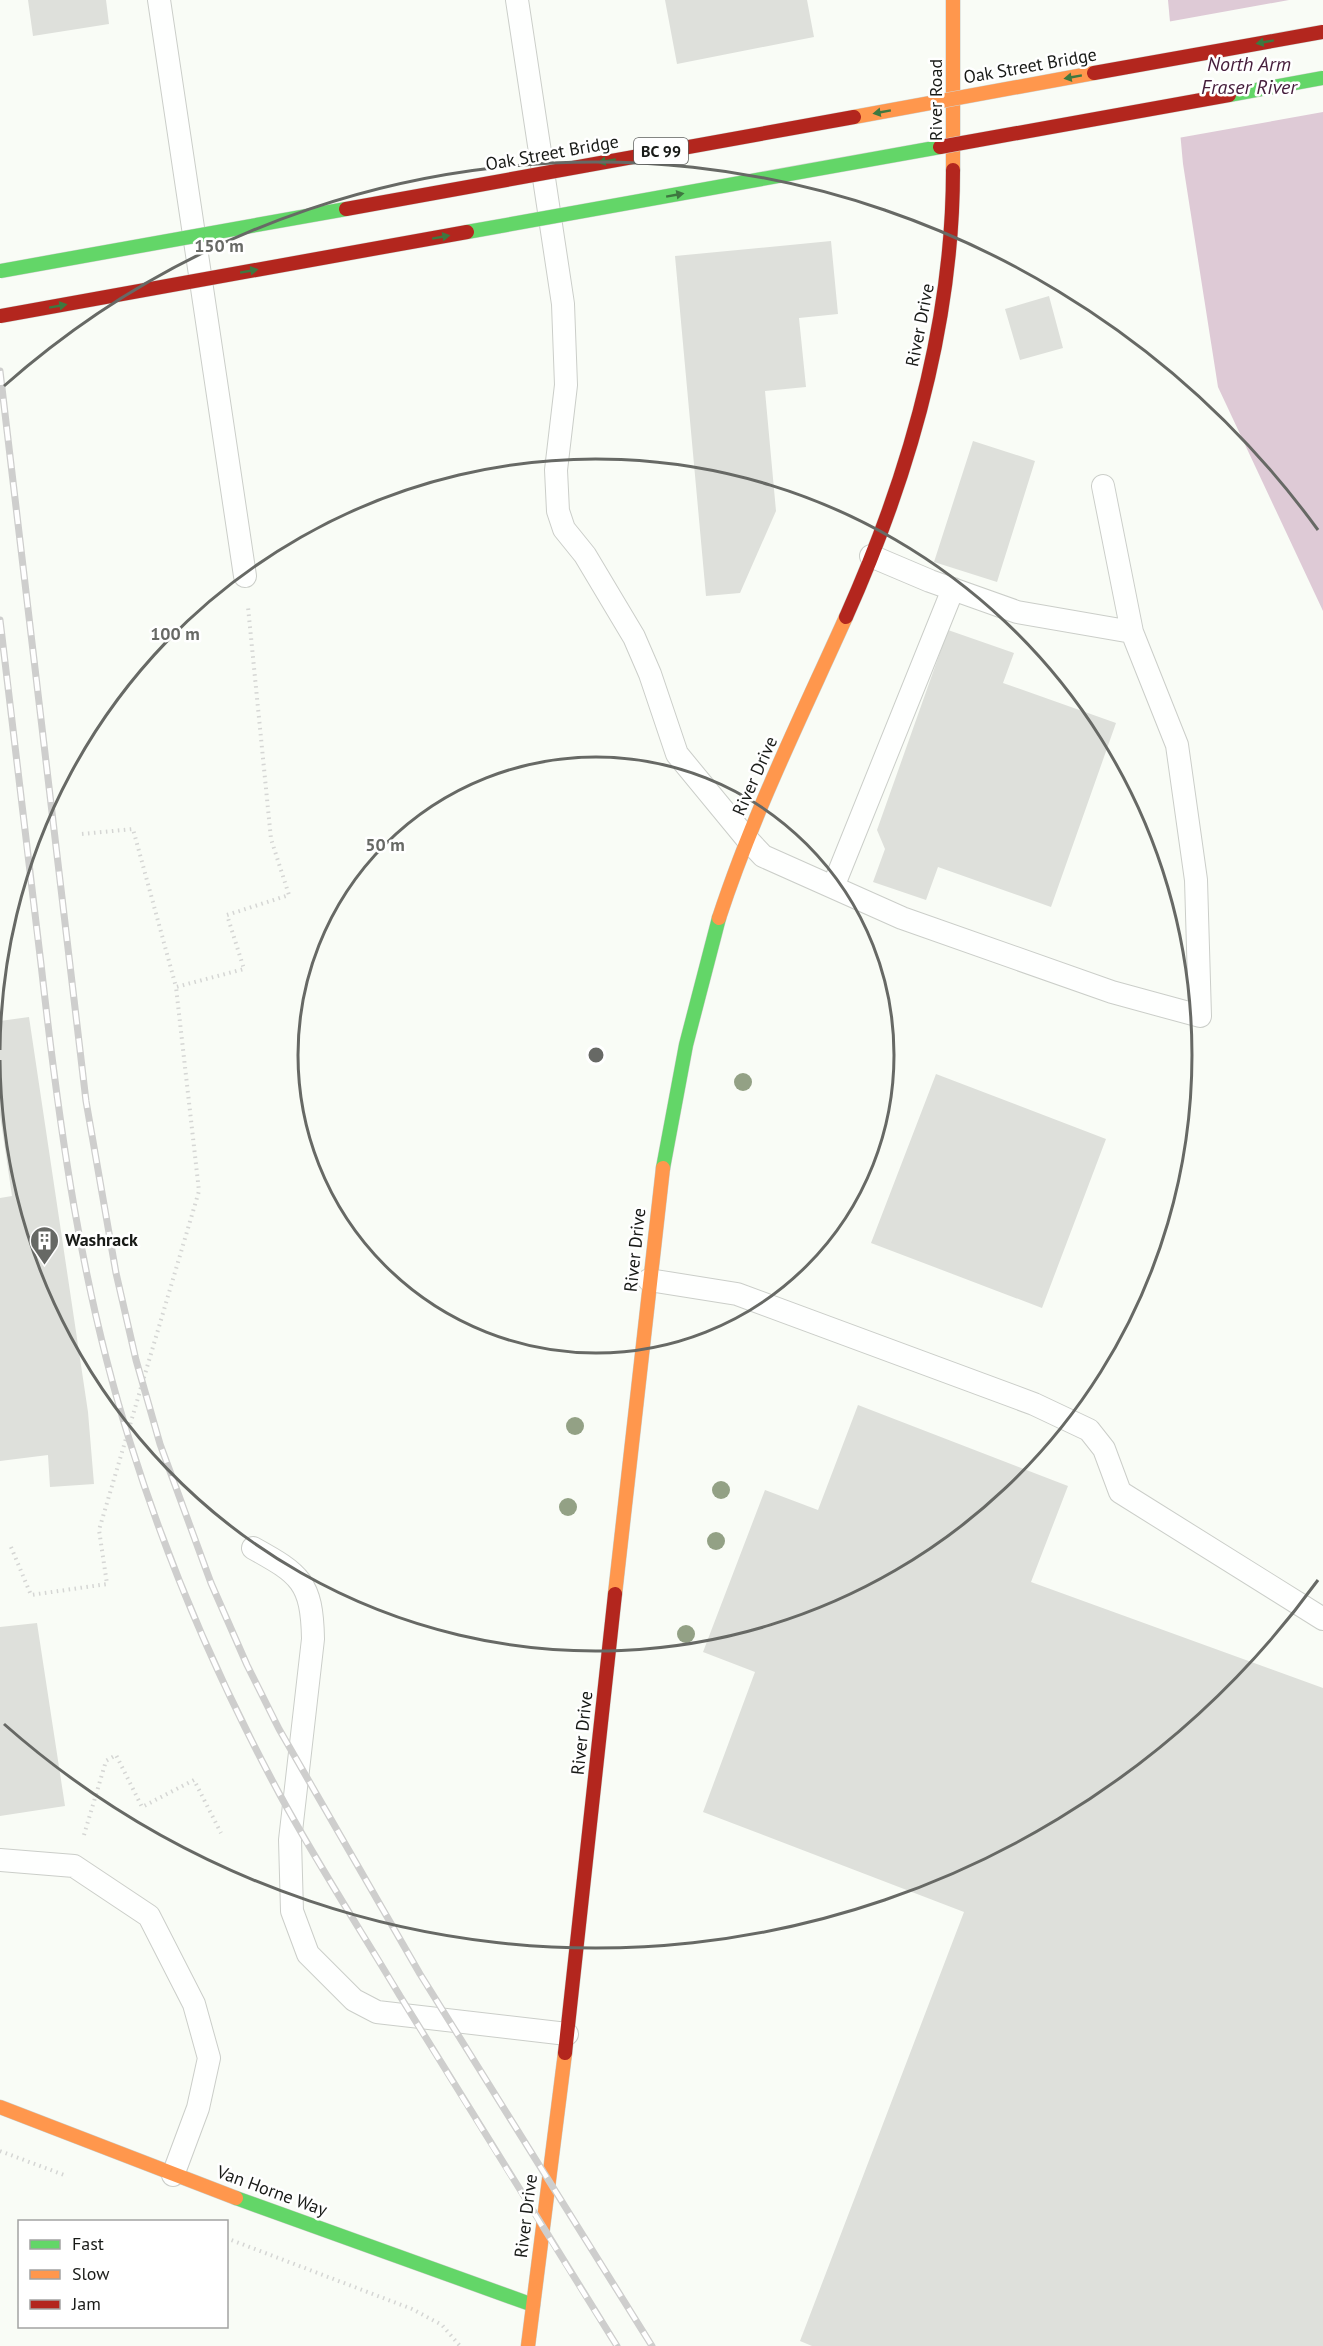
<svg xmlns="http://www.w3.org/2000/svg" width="1323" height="2346" viewBox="0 0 1323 2346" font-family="'PT Sans',sans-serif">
<rect width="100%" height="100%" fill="#f9fcf6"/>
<path fill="#decad6" d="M1168 0H1323V611L1218 387 1183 164Z"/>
<path fill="#f9fcf6" d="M1289 0H1323V112L1178 138 1167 22Z"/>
<path fill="#dee0db" d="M28 0H106L109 24 33 36Z
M665 0H807L814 37 677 64Z
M831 241 838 314 799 318 806 387 765 391 776 511 740 593 706 596 675 256Z
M1049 296 1063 348 1020 360 1005 309Z
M973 441 1035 461 997 582 934 562Z
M948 630 1014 653 1003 683 1116 723 1051 907 938 867 926 900 873 882 885 849 877 830Z
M29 1017 88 1412 94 1484 50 1487 48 1455 0 1461V1198L12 1196 0 1115V1021Z
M936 1074 1106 1139 1042 1308 871 1243Z
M858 1405 1068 1486 1031 1582 1323 1688V2346H812L800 2341 964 1912 703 1812 755 1672 703 1652 765 1490 818 1510Z
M37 1623 65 1806 0 1816V1627Z"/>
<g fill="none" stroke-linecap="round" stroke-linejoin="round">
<defs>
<path id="lane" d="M159 0 245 576
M517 0 563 304 566 385 556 470 558 511 564 529 585 555 634 637 650 674 677 754 747 839 763 856 902 918 1112 992 1200 1016 1196 880 1177 745 1132 632 1103 486
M871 556 930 581 1017 612 1132 632
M833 887 953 589
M649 1280 737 1294 1034 1404 1089 1430 1104 1449 1120 1492 1323 1619
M253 1548C300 1574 312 1582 313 1639L290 1840 292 1911 308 1954 354 2000 377 2012 567 2034
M0 1860 74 1866 149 1916 194 2004 209 2058 198 2108 173 2175"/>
<path id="fast" d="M663 1168 686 1045 719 918
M236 2198 533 2305"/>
<path id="slow" d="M953 0V170
M719 918C753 814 801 717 846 617
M615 1594 663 1168
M0 2107 236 2198
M528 2346 565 2053"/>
<path id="jam" d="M846 617C909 476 953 326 953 170
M565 2053 615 1594"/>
</defs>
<use href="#lane" stroke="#cbcec9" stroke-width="24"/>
<use href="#fast" stroke="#cbcec9" stroke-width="15"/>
<use href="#slow" stroke="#cbcec9" stroke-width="15"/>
<use href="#jam" stroke="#cbcec9" stroke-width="15"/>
<path stroke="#d5d6d4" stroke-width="4" stroke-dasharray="1.5 4.5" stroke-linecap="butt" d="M82 834 133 829 176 987 244 969 227 915 289 895 271 839 248 607
M11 1547 31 1595 107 1584 99 1530 199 1191 176 987
M84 1835 106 1761 116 1755 142 1807 194 1780 221 1833
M0 2151 64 2175
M226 2238 412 2309 442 2325 460 2346"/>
<use href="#lane" stroke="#fefffe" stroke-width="22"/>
<use href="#fast" stroke="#63d668" stroke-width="14"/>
<use href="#slow" stroke="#ff974d" stroke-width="14"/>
<use href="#jam" stroke="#b3261e" stroke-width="14"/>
<defs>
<path id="rail" d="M0 371 86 1101 116 1273 136 1360 160 1444 211 1583 247 1665 279 1729 420 1974 652 2346
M0 620C14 735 27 850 41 964 59 1126 81 1287 130 1442 168 1564 219 1682 280 1795 317 1863 360 1929 400 1996 472 2113 544 2230 617 2346"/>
</defs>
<use href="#rail" stroke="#cececd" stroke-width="7"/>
<use href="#rail" stroke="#fff" stroke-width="4.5" stroke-dasharray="14" stroke-linecap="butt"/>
<defs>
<path id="fast-bridge" d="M1229 95 1323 78
M467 232 940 147
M0 271 346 209"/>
<path id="slow-bridge" d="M854 117 1094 73"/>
<path id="jam-bridge" d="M1094 73 1323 32
M940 147 1229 95
M346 209 854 117
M0 316 467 232"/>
</defs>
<use href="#fast-bridge" stroke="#d3d5d2" stroke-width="15" stroke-linecap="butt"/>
<use href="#slow-bridge" stroke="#d3d5d2" stroke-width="15" stroke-linecap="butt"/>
<use href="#jam-bridge" stroke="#d3d5d2" stroke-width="15" stroke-linecap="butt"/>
<use href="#fast-bridge" stroke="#63d668" stroke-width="14"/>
<use href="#slow-bridge" stroke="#ff974d" stroke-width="14"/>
<use href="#jam-bridge" stroke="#b3261e" stroke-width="14"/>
</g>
<g fill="#93a185">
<circle cx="743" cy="1082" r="9"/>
<circle cx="575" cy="1426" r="9"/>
<circle cx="721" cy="1490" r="9"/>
<circle cx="568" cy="1507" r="9"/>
<circle cx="716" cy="1541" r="9"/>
<circle cx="686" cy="1634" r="9"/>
</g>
<defs><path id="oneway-solid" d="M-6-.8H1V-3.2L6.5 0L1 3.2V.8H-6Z" transform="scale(1.5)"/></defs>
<g fill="#3e7840">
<use href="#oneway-solid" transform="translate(1265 42) rotate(170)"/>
<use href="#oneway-solid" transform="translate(1073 77) rotate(170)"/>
<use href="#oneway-solid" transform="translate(882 112) rotate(170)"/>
<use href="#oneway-solid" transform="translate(607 161) rotate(170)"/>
<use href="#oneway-solid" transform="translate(675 195) rotate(-10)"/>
<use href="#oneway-solid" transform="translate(441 237) rotate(-10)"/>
<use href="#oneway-solid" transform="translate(249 271) rotate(-10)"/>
<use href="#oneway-solid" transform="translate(58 306) rotate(-10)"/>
</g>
<g fill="none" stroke="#676965" stroke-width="3">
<circle cx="596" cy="1055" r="298"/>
<path d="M0 1050A596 596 0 1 1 0 1060"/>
<path d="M1318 1580A893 893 0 0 1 4 1724M4 386A893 893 0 0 1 1318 530"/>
</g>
<defs>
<symbol id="building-pin" viewBox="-11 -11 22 30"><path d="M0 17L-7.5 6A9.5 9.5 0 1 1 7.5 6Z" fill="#676965" stroke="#fff"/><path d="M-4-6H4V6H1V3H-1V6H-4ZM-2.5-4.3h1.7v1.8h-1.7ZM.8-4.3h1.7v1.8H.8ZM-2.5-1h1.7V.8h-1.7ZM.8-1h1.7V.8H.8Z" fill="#fff"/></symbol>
</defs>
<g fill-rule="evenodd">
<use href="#building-pin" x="28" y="1224" width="33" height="45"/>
</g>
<g text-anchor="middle" stroke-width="5" stroke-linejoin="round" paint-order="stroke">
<rect fill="#fff" stroke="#5d5f5d" stroke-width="1.5" x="634" y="138" width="54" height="26" rx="4.5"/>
<g font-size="16" font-weight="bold" fill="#181a17">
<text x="661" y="157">BC 99</text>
</g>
<g font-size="18" fill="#181a17" stroke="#fff">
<text transform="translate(1030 66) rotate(-10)" y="6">Oak Street Bridge</text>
<text transform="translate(936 100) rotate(-90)" y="6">River Road</text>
<text transform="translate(552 153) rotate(-10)" y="6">Oak Street Bridge</text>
<text transform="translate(920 325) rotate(-79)" y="6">River Drive</text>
<text transform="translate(755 776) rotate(-66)" y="6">River Drive</text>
<text transform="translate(635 1250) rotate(-84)" y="6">River Drive</text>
<text transform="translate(582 1733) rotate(-84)" y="6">River Drive</text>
<text transform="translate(272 2191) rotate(20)" y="6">Van Horne Way</text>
<text transform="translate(526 2216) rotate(-83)" y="6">River Drive</text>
</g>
<g font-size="18" font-weight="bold" fill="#181a17" stroke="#fff" text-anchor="start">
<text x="65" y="1246">Washrack</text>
</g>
<g font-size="20" font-style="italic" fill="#451d3b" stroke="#fff">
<text x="1249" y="71">North Arm<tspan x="1249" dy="23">Fraser River</tspan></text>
</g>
</g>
<circle cx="596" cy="1055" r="9" fill="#676965" stroke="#fff" stroke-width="3"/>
<g font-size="18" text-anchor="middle" font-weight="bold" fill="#676965" stroke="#fff" stroke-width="5" stroke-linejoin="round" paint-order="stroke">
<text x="219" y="252">150 m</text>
<text x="175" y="640">100 m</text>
<text x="385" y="851">50 m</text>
</g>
<rect x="18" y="2220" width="210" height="108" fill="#ffffff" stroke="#a3a3a2" stroke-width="1.5"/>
<rect x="30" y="2240" width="30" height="9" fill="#63d668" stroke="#a3a3a2" stroke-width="1.5"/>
<text x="72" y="2250" font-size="18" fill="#181a17">Fast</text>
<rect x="30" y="2270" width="30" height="9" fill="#ff974d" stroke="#a3a3a2" stroke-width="1.5"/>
<text x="72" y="2280" font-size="18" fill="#181a17">Slow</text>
<rect x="30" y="2300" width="30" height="9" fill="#b3261e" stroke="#a3a3a2" stroke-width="1.5"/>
<text x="72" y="2310" font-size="18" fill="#181a17">Jam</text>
</svg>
